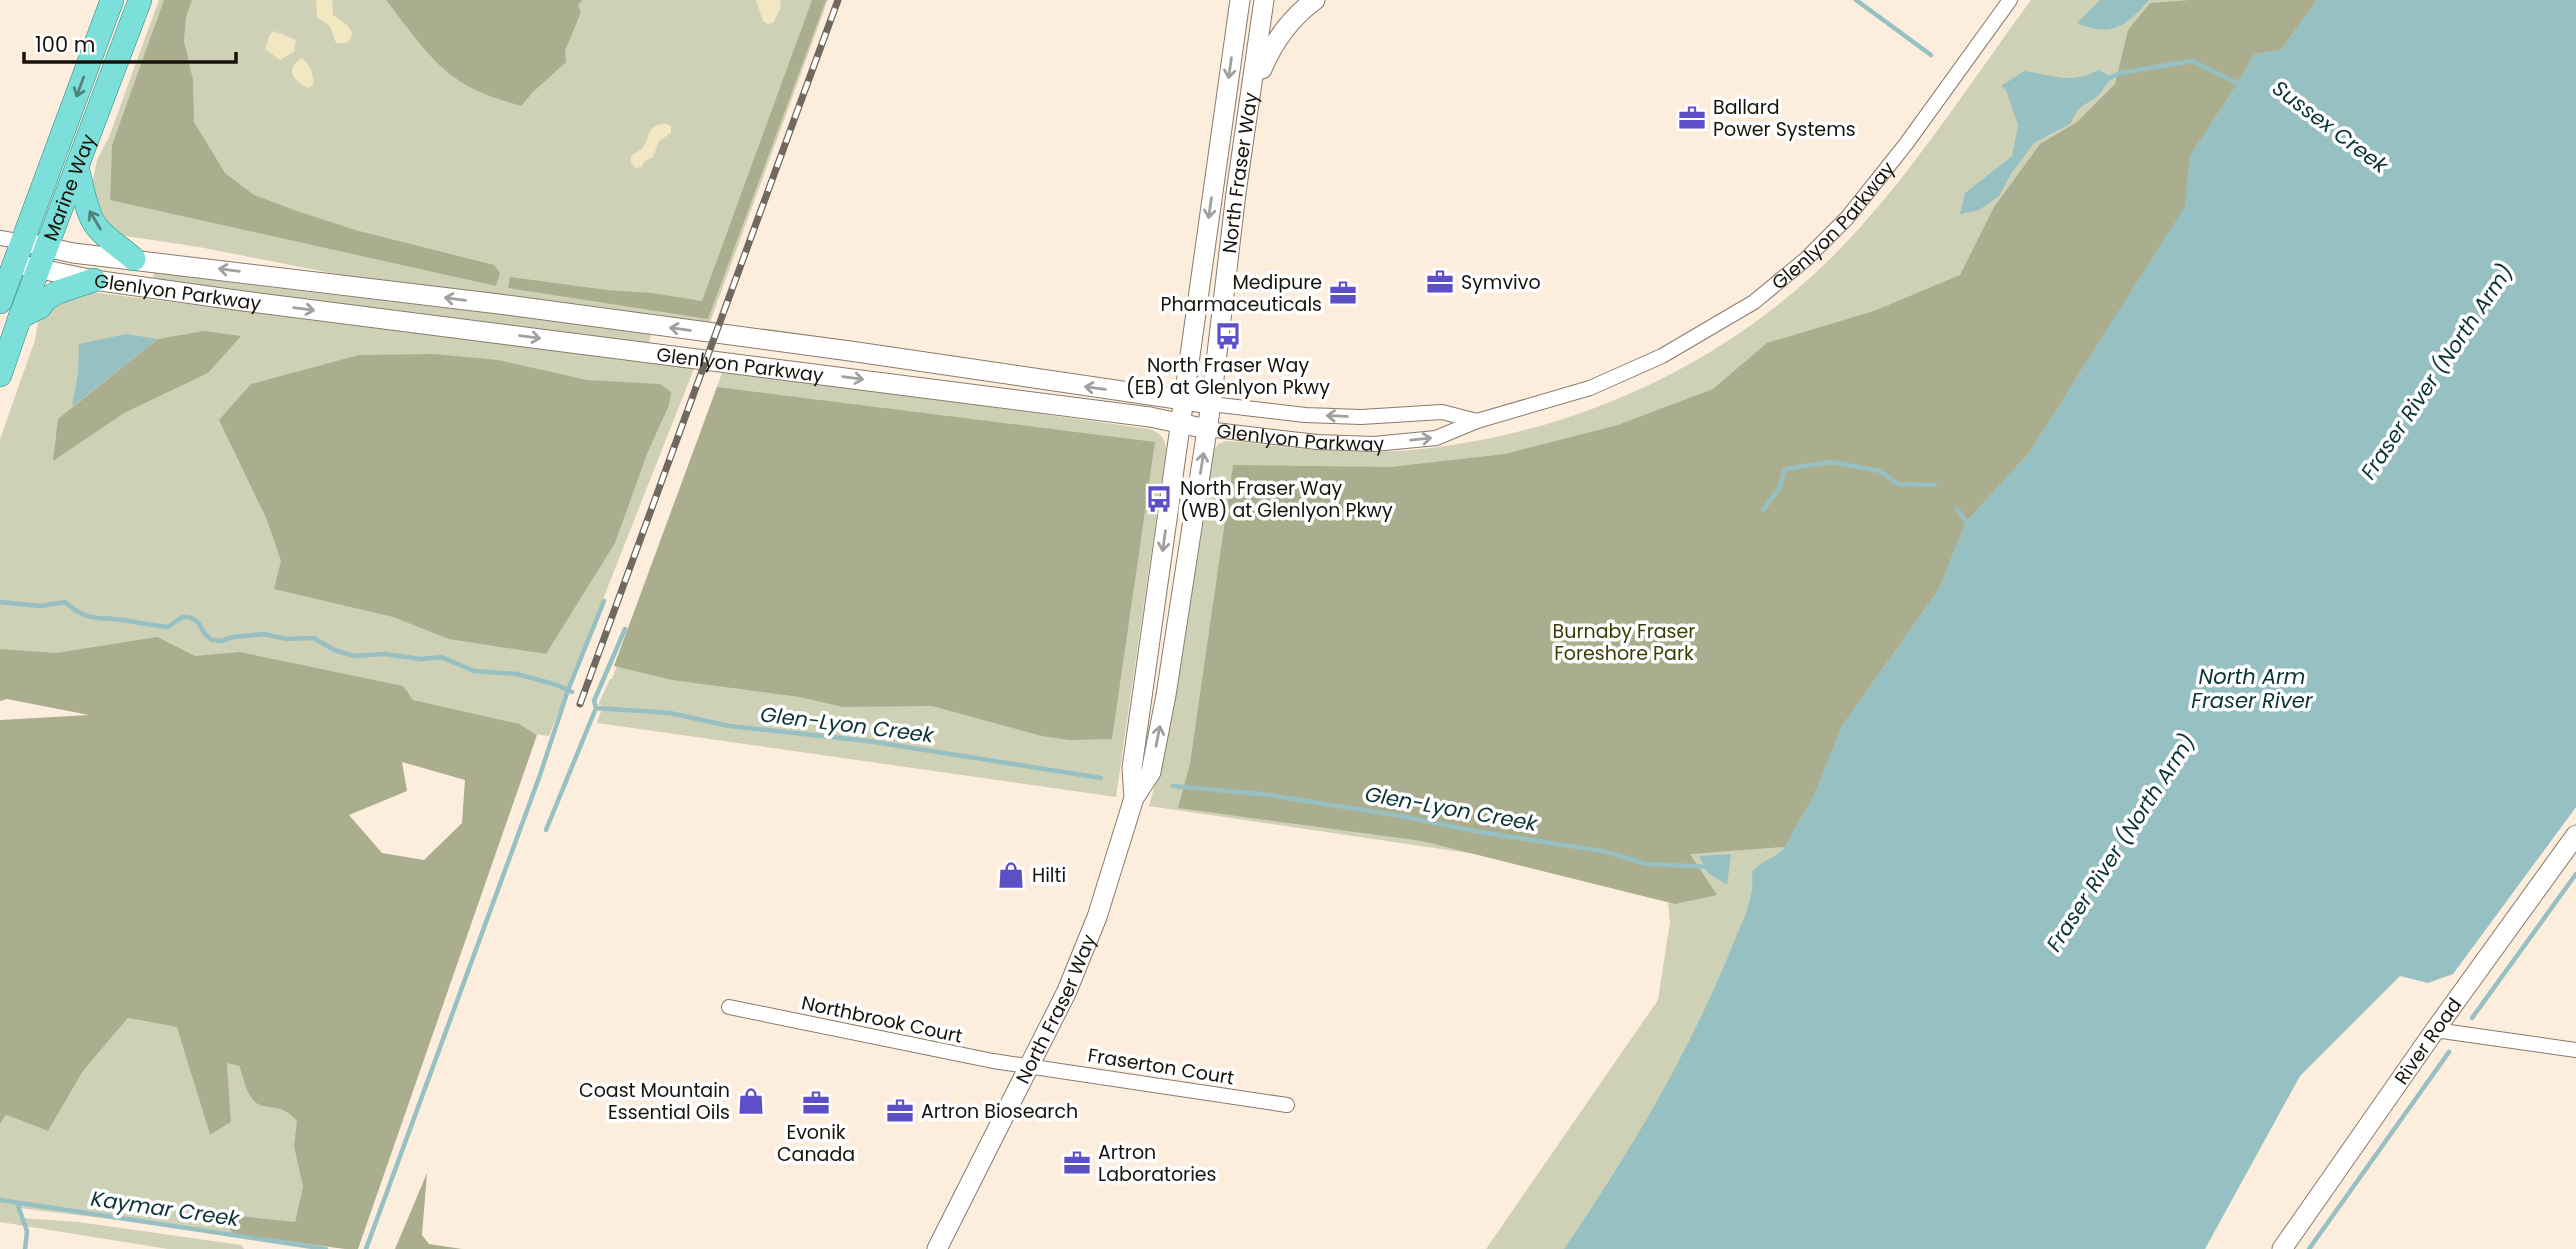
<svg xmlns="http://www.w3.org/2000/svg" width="2576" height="1249" viewBox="0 0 2576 1249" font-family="Poppins,sans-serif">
<rect width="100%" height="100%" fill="#fdeddd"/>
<path fill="#cfd1b6" d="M159 0H828L709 325 346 276 199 247 119 235 105 225 92 184 97 160 109 137Z
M2031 0H2377L2243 74 1774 921 1603 1249H1486L1658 1000 1670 922 1666 882 1149 806 1164 752 1210 456 1218 444 1226 441C1249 442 1272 446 1294 448 1336 452 1380 453 1421 449 1575 433 1724 365 1834 255 1907 182 1969 84 2031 0Z
M154 272C319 295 485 311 651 333L649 344 153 282Z
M90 292 695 366 549 736 0 661V439L35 340 39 317 52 303Z
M723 370 1149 429C1160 432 1166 439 1166 451L1116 797 597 723 603 706 598 705 610 679H612Z
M128 1018 178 1027 210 1135 231 1122 227 1062 239 1066C243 1076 245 1090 252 1099 263 1112 280 1101 298 1120L294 1147 303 1187 295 1223 221 1214 233 1234 19 1208 21 1218 78 1222 241 1245 244 1249H168L0 1222V1124L6 1115 48 1131 83 1071Z"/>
<path fill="#abae8e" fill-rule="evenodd" d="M164 0H192L186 17 184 41 193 80 194 122 225 173 254 195 294 210 355 230 494 265 500 273 496 286 110 200 112 145Z
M386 0H582L578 6 581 12 565 51 566 62 532 93 521 106C508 102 493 98 480 92 438 75 413 34 386 0Z
M812 0H826L708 319 508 288 510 277 607 290 652 293 702 301Z
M2190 0H2317L2281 50 2254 54 2238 83 2190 156 2186 206 2029 453 1966 522 1939 589 1842 726 1815 793 1785 847 1690 854 1717 895 1675 904 1422 841 1178 808 1190 764 1233 465 1390 467 1505 454 1618 425 1713 389 1767 343 1874 311 1960 275 1994 207 2040 144 2077 122 2115 84 2128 30 2150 3Z
M204 331 241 336 208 373 124 413 53 461 58 419 158 339Z
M434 354 498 360 587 380 660 384 671 392 669 405 647 454 615 543 546 654 449 639 393 617 274 589 281 561 267 520 219 420 251 384 359 355Z
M717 387 1155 442 1112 739 1069 740 1042 736 932 706 843 707 800 697 672 680 614 666Z
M157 637 195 656 240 652 403 686 413 700 519 724 537 735 358 1249H345L233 1234 220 1214 295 1222 303 1187 294 1147 297 1121C280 1100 263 1113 252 1099 245 1090 243 1076 239 1066L227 1063 231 1122 210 1135 177 1027 128 1018 83 1071 48 1131 6 1115 0 1124V720L89 715 7 699 0 701V649L56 653ZM402 762 465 780 462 823 424 860 382 853 349 815 407 791Z
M427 1173 422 1235 429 1244 462 1249H395Z"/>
<path fill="#f1e7c1" d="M316 0H332L333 15 348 26 352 33 351 39 346 43H336L330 26 317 17Z
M756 0H780L781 7 773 23 768 24 763 21Z
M274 31 296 40 294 52 280 60 265 49 270 34Z
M302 58C309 62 315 77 313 85L308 88C293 81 284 69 302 58Z
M664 123 671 126V133L659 141 653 157 645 161 641 167 635 168 631 162V156C636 152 643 150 645 144 651 131 647 128 664 123Z"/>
<path fill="#97c0c3" d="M2100 0H2149C2127 26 2111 38 2077 23Z
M2317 0H2576V807L2453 974 2428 983 2400 976 2300 1076 2205 1249H1564C1629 1154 1690 1052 1733 944 1743 919 1755 899 1752 872 1763 858 1777 859 1785 847L1815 793 1842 726 1939 589 1966 522 2029 453 2185 206 2190 156 2238 83 2254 54 2281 50Z
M2099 70 2112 77 2098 96 2078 109 2070 124 2034 143 2011 174 1999 196 1979 210 1960 214 1965 193 2012 156 2018 125 2006 90 2001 86 2024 71C2055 75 2069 85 2099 70Z
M126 334 158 339 72 407 78 374 79 344Z
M1731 854 1727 885 1708 873 1699 856Z"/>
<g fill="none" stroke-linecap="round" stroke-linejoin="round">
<path stroke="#97c0c3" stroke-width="4.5" d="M1856 0 1931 55
M2108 79 2120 73 2192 61 2241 85
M1957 509 1966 522
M1763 510 1779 489 1785 469 1831 462 1880 471 1898 484 1935 485
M0 602 40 606 65 602C89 623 96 616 123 620 138 623 153 625 168 627L182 617H189L198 622 204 633 212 640 221 641 233 637 264 634 286 639 314 638 334 650 354 656 384 654 421 659 441 657 474 671 517 674 557 685 572 692
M625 629 594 701 596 708 670 713 729 726 868 741 1101 778
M1173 786 1269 795 1401 816 1474 831 1602 851 1647 864 1711 867
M546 830 596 708
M2472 1018 2576 874
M0 1200 326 1249
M17 1203 27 1231 25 1249
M366 1249 540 775 568 690 604 601
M2309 1249 2449 1052"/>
<defs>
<g id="street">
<path d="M0 238 24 242"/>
<path d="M1211 404 1305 415 1361 417 1442 412 1477 421"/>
<path id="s1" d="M1207 429 1317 442 1374 444 1436 438 1477 421 1590 388 1662 356 1754 302 1806 259 1847 218 1906 144 2010 0"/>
<path d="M729 1007 993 1061 1287 1105"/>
<path d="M2435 1030 2576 1050"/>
</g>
<g id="secondary">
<path d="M1262 69C1274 41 1290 18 1315 0"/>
<path d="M24 242 73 253 499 304 850 351 1211 404"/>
<path id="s2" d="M26 266 94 280 236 300 1150 417 1207 429"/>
<path id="s3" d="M1134 798 1151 772 1166 695 1211 404 1236 193 1264 0"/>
<path id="s4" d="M937 1249 1067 991 1097 917 1134 798 1132 768 1240 0"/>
<path id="s5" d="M2282 1249 2435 1030 2576 835"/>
</g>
<g id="primary">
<path d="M77 168C83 186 85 211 96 226 106 239 122 248 134 259"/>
<path d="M0 302 112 0"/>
<path d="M20 317 40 307 46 299 58 292 94 280"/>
<path id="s6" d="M0 375 20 317 140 0"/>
</g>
</defs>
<use href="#street" stroke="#897b6c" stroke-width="16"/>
<use href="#secondary" stroke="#897b6c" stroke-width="21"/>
<use href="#primary" stroke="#218a81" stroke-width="24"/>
<use href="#street" stroke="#fff" stroke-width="14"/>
<use href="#secondary" stroke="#fff" stroke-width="19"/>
<use href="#primary" stroke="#7ddfd9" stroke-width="23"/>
<defs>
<path id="rail" d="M580 704 838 0"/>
</defs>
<use href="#rail" stroke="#71685e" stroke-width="7"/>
<use href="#rail" stroke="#fff" stroke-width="4.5" stroke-dasharray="13" stroke-linecap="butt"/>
</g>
<defs><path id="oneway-shaft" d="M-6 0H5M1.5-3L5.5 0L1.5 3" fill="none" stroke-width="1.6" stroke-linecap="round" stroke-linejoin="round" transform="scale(1.75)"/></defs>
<g stroke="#a2a09e">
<use href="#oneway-shaft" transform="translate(1230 68) rotate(98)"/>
<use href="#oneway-shaft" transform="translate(1210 208) rotate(98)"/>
<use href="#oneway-shaft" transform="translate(229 270) rotate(-173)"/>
<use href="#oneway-shaft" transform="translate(455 299) rotate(-173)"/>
<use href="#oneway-shaft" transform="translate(304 309) rotate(7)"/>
<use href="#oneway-shaft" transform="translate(680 329) rotate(-172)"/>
<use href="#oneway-shaft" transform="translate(530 337) rotate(7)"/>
<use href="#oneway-shaft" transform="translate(853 378) rotate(7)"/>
<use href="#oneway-shaft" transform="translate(1095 388) rotate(-172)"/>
<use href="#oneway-shaft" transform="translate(1337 416) rotate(-178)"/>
<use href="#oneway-shaft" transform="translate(1421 439) rotate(-6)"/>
<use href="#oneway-shaft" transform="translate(1202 463) rotate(-81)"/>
<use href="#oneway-shaft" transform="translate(1164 541) rotate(98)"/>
<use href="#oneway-shaft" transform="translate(1158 736) rotate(-79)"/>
</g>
<g stroke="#4f837d">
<use href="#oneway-shaft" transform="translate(80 87) rotate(110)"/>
<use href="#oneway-shaft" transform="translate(95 220) rotate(-121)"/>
</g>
<defs>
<symbol id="office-bare" viewBox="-9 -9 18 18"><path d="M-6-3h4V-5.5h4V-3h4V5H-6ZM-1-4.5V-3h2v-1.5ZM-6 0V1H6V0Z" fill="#5c4fc7" stroke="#fff" stroke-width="2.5" paint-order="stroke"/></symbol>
<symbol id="bus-bare" viewBox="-9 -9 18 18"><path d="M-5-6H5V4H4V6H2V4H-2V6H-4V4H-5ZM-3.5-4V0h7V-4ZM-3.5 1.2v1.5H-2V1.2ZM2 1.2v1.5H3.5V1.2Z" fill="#5c4fc7" stroke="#fff" stroke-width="2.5" paint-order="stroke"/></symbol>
<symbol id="shop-bare" viewBox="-9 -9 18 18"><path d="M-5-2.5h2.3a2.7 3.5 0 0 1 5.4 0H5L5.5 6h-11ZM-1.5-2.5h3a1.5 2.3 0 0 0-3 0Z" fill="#5c4fc7" stroke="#fff" stroke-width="2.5" paint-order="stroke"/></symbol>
</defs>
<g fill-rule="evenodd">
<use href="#office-bare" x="1673" y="99" width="38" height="38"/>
<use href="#office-bare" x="1421" y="263" width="38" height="38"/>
<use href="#office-bare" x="1324" y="274" width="38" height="38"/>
<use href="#bus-bare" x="1209" y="317" width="38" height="38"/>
<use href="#bus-bare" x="1140" y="480" width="38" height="38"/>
<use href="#shop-bare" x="992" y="856" width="38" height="38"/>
<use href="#shop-bare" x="732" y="1082" width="38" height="38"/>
<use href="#office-bare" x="797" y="1084" width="38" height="38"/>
<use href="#office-bare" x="881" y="1092" width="38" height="38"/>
<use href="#office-bare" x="1058" y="1144" width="38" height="38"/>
</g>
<g text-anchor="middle" stroke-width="7" stroke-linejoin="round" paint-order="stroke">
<g font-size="19" fill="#17120c" stroke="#fff" text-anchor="start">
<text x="1713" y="114">Ballard<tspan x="1713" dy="22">Power Systems</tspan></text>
<text x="1322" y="289" text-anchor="end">Medipure<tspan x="1322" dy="22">Pharmaceuticals</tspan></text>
<text x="1461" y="289">Symvivo</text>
<text x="1228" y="372" text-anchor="middle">North Fraser Way<tspan x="1228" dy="22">(EB) at Glenlyon Pkwy</tspan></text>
<text x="1180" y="495">North Fraser Way<tspan x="1180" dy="22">(WB) at Glenlyon Pkwy</tspan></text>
<text x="1032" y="882">Hilti</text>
<text x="730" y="1097" text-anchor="end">Coast Mountain<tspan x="730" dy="22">Essential Oils</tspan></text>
<text x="921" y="1118">Artron Biosearch</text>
<text x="816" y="1139" text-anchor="middle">Evonik<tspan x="816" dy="22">Canada</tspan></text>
<text x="1098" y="1159">Artron<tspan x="1098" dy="22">Laboratories</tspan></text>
</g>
<g font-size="19" fill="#17120c" stroke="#fff">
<text dy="7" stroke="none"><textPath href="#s3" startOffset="637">North Fraser Way</textPath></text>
<text dy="7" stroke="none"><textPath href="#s6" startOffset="200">Marine Way</textPath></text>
<text dy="7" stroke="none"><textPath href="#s1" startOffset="688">Glenlyon Parkway</textPath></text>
<text dy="7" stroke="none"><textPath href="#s2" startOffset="154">Glenlyon Parkway</textPath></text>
<text dy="7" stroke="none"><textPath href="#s2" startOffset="721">Glenlyon Parkway</textPath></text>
<text dy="7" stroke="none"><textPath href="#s1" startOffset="94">Glenlyon Parkway</textPath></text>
<text dy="7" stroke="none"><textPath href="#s4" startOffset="268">North Fraser Way</textPath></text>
<text transform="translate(882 1019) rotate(12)" y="7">Northbrook Court</text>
<text dy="7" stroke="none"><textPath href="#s5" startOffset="254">River Road</textPath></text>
<text transform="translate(1161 1066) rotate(9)" y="7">Fraserton Court</text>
</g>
<g font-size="19" fill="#3a3c02" stroke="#fff">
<text x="1624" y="638">Burnaby Fraser<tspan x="1624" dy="22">Foreshore Park</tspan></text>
</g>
<g font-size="21" font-style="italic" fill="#0a3336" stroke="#fff">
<text transform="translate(2330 127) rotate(37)" y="7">Sussex Creek</text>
<text transform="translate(2437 372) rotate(-56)" y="7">Fraser River (North Arm)</text>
<text x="2252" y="684">North Arm<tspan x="2252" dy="24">Fraser River</tspan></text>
<text transform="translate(847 725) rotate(7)" y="7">Glen-Lyon Creek</text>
<text transform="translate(1451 809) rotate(10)" y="7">Glen-Lyon Creek</text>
<text transform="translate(2121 843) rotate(-57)" y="7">Fraser River (North Arm)</text>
<text transform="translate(165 1209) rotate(8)" y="7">Kaymar Creek</text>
</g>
</g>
<path d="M24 52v10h212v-10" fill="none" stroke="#17120c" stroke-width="3.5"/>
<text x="35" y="52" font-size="21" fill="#17120c" stroke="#ffffff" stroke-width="5" paint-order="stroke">100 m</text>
</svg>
